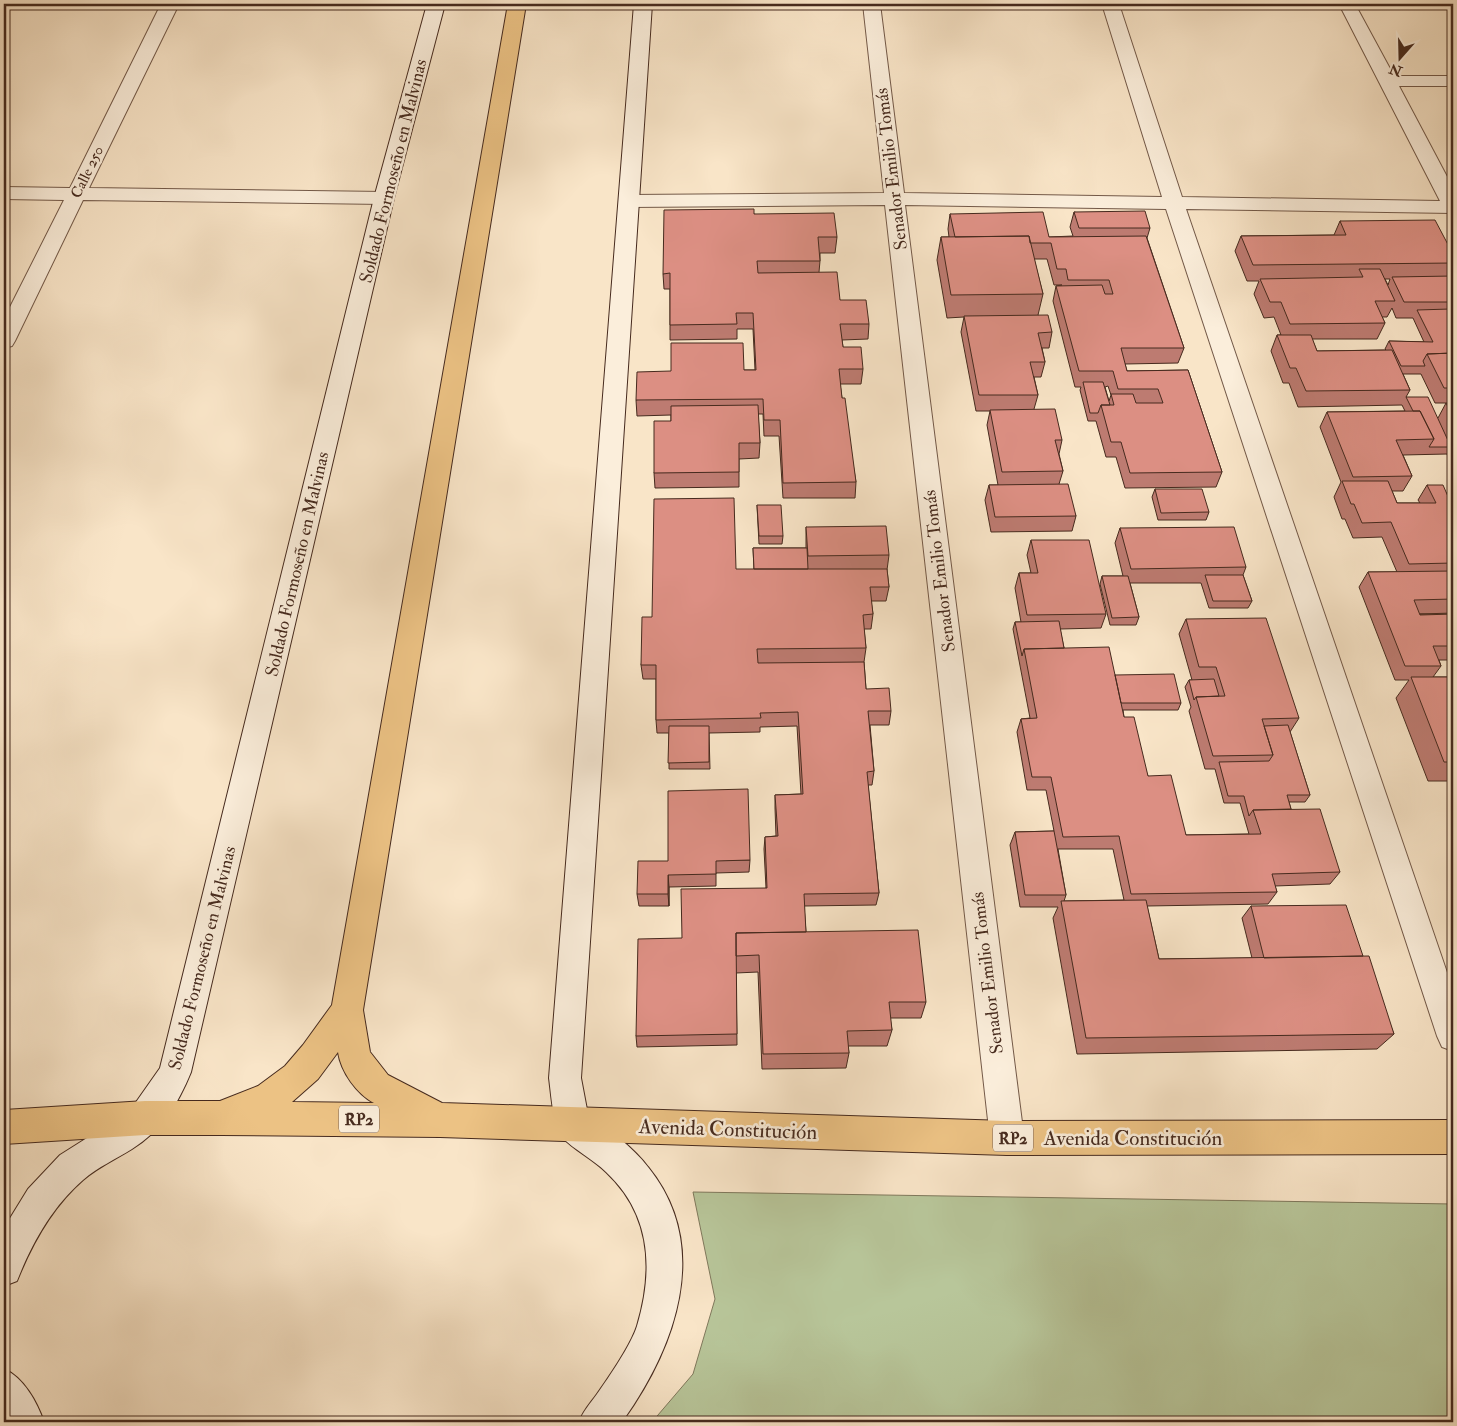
<svg xmlns="http://www.w3.org/2000/svg" width="1457" height="1426" viewBox="0 0 1457 1426" font-family="'IM FELL Double Pica',serif">
<rect width="100%" height="100%" fill="#f9e5c8"/>
<filter id="stains"><feTurbulence type="fractalNoise" baseFrequency=".004" numOctaves="4"/><feColorMatrix values="0 0 0 0 .2 0 0 0 0 .09 0 0 0 0 .02 0 0 0 .5 -.17"/></filter>
<radialGradient id="worn" r=".72"><stop offset=".6" stop-color="#630" stop-opacity="0"/><stop offset="1" stop-color="#630" stop-opacity=".3"/></radialGradient>
<path fill="#b8c69a" stroke="#7f785c" d="M693 1192 1453 1204V1422H652L693 1374 715 1299Z"/>
<g fill="none" stroke-linecap="round" stroke-linejoin="round">
<defs>
<path id="minor" d="M161 4H179L89 188 384 192 391 194 394 198 391 202 384 204 83 200 15 341 12 346 4 348V319L64 200 4 199V187L70 188Z
M863 4H880L904 193 1162 197 1102 4H1119L1182 197 1440 201 1339 4H1355L1394 76H1453V86H1399L1453 188V213L1186 209 1453 990V1051L1442 1047 1437 1036 1166 209 905 205 1024 1138 1019 1150 1007 1155 995 1150 990 1138 885 205 629 207 622 205 619 201 622 197 629 195 884 193Z"/>
<path id="secondary" d="M427 4H445L394 198 191 1072C178 1104 162 1130 132 1149 116 1159 98 1167 83 1180 52 1207 32 1243 17 1281L4 1286V1228L28 1189 60 1155 117 1119 134 1105 160 1068 374 198Z
M634 4H652L581 1078 588 1115C609 1130 632 1146 648 1167 713 1247 675 1348 622 1422H579C583 1411 590 1404 597 1394 609 1377 631 1345 637 1326 654 1269 651 1214 606 1172 593 1159 574 1150 562 1137 553 1126 551 1092 549 1078Z
M4 1369C24 1378 37 1402 44 1422H4Z"/>
<path id="primary" d="M508 4H526L363 1010 370 1052 388 1075 442 1103 1007 1121 1453 1120V1154L1007 1155 440 1137 221 1135H145L4 1144V1110L145 1101H220L258 1086 285 1066 303 1045 332 1005ZM338 1052C341 1072 357 1094 374 1103L292 1102 318 1079Z"/>
</defs>
<use href="#minor" stroke="#735948" stroke-width="2"/>
<use href="#secondary" stroke="#462a1e" stroke-width="2"/>
<use href="#primary" stroke="#462a1e" stroke-width="2"/>
<use href="#minor" fill="#fbeedb" fill-rule="evenodd"/>
<use href="#secondary" fill="#fbeedb" fill-rule="evenodd"/>
<use href="#primary" fill="#ecc284" fill-rule="evenodd"/>
</g>
<path fill="#bd7b71" stroke="#462a1e" fill-rule="evenodd" d="M1074 212 1150 228 1147 238 1184 348 1178 363 1125 364 1127 371 1188 370 1222 472 1216 487 1125 488 1116 457H1106L1096 421H1088L1080 390 1081 387H1075L1053 301 1056 286 1062 285H1054L1047 259H1034L1043 294 1038 315 1052 332 1049 348H1042L1045 362 1041 377H1034L1038 395 1034 409 1062 440 1059 454 1063 471 1059 484 1076 516 1072 531 991 532 985 500 989 485H998L987 425 990 411H976L961 332 964 317 947 318 937 260 941 237H949L948 229 950 214 1049 237 1073 236 1070 227ZM1108 386 1111 395 1109 401 1105 387Z
M754 214 837 237 835 253H820V261L819 272 840 300 869 324 868 339 842 340 843 347 863 369 861 384H840L842 398 856 482 855 498H783L779 436H764L763 414H758L760 443 759 458 739 459V487L655 488 654 473 671 421V415L637 416 636 400 744 370H755L753 329H737V339L670 340V289H664L663 274Z
M1340 221 1453 254V272L1451 276H1453V468L1447 454 1403 455 1412 476 1403 491H1392L1397 503H1420L1418 500 1427 485 1447 493H1452L1453 491V613L1420 614H1453V660H1439L1441 666 1433 677H1453V781H1428L1396 698 1409 680H1395L1359 587 1368 572H1397L1382 537 1353 538 1345 519H1342L1334 497 1341 482 1320 427 1327 412 1405 411 1402 405 1298 407 1289 383H1283L1271 351 1277 335H1281L1274 317 1264 318 1254 294 1259 281H1247L1235 251 1241 236 1334 235ZM1385 279H1390L1388 285ZM1392 308 1396 318H1413L1424 342 1389 341 1385 349 1386 350 1317 351 1312 339H1377L1385 323 1382 317H1387ZM1403 374H1421L1435 403H1446L1438 418 1406 397 1410 390Z
M1155 489 1209 512 1206 520H1158L1152 497Z
M757 505 783 536 782 544H759Z
M806 527 889 555 887 570 889 587 886 601H871L873 614 871 629H864L866 648 864 662 866 689 891 711 889 725H870L874 771 872 785H868L879 893 876 905 804 906 806 932 926 1002 921 1018H890L892 1030 887 1046H848L849 1053 846 1068 762 1069 758 972 736 973 737 1045 637 1047 636 1036 682 938 766 888 764 849 765 837 776 836 775 808V795L801 794 797 726 760 727V732L709 733 710 769H669V733H657L656 720V679H643L641 665 652 617 754 569 753 548H806Z
M1120 528 1246 567 1243 575 1252 601 1248 608H1209L1201 583H1130L1139 617 1136 625H1110L1100 584 1102 576H1123L1115 543Z
M1031 540 1106 614 1101 628 1060 629 1064 648 1115 675 1181 703 1178 710H1123L1124 717 1148 776 1186 835 1249 834 1240 803H1224L1215 769H1205L1189 711 1191 707 1185 687 1189 680H1192L1179 634 1186 619 1299 718 1290 732 1310 795 1305 802H1289L1291 809 1340 872 1330 884 1275 886 1277 892 1268 904 1147 906 1159 959 1252 958 1242 918 1251 906 1362 956 1394 1034 1377 1049 1077 1054 1053 918 1058 907H1020L1010 845 1015 832 1054 831 1046 790H1027L1017 732 1021 719 1030 718 1013 629 1015 622H1021L1015 588 1019 573H1031L1027 555ZM1058 849H1113L1124 900 1064 901 1066 895Z
M1453 809V827L1448 815Z
M750 860 749 872 716 873V886L669 887V906H639L637 894 668 861Z"/>
<path fill="#9a645c" stroke="#462a1e" d="M668 875 669 887V906L668 894Z"/>
<path fill="#dc8f83" stroke="#462a1e" d="M754 209V214L834 213 837 237H818L820 261H757L758 273 837 272 840 300H866L869 324H840L843 347H861L863 369H839L842 398H845L856 482 783 483 780 420H764L763 399 636 400 637 372 671 371V343H743L744 370H756L753 313H736L737 324 670 325V273L663 274 664 210Z
M1145 211 1150 228H1079L1074 212Z
M1043 212 1049 237 1146 236 1184 348H1121L1127 371 1188 370 1222 472 1130 473 1121 442H1111L1101 405H1114L1111 394H1133L1136 403H1163L1158 389H1118L1113 371H1079L1056 286 1102 285 1105 294H1113L1109 280H1068L1066 269H1057L1051 243H1030L1029 236 955 237 950 214Z
M1435 220 1453 254V263L1253 265 1241 236 1346 235 1340 221Z
M1029 236 1043 294 951 295 941 237Z
M1359 269H1380L1395 301H1375L1385 323 1290 324 1281 302H1270L1260 279 1363 277Z
M1453 276V302H1404L1392 277Z
M1450 309 1453 317V353L1427 354 1423 361 1425 366H1401L1389 341 1433 342 1417 310Z
M1048 315 1052 332 1038 333 1045 362H1030L1038 395H979L964 316Z
M1277 335H1311L1317 351 1392 350 1410 390 1306 391 1296 368H1290Z
M1453 353V388H1444L1427 354Z
M1083 382H1103L1110 405H1101L1098 413H1090Z
M1406 397H1428L1451 447H1429L1434 439 1420 411H1413Z
M1446 403H1453V417Z
M758 405 760 443H739V472L654 473V421H671V406Z
M1055 409 1062 440H1055L1063 471 1002 472 990 410Z
M1420 411 1434 439 1396 440 1412 476 1353 477 1327 412Z
M1342 481H1388L1397 503H1436L1427 485H1443L1453 508V563L1409 564 1391 522 1362 523 1354 504H1351Z
M1068 484 1076 516 995 517 989 485Z
M1155 489H1202L1209 512 1161 513Z
M1447 493H1452L1453 496V508Z
M734 498 736 569H887L889 587H870L873 614 863 615 866 648 757 649 758 663 864 662 866 689 889 688 891 711H868L874 771 867 772 879 893 804 894 806 932 736 933 737 1034 636 1036 638 939 682 938 681 889 767 888 765 837 778 836 775 795 803 794 798 712 760 713 761 718 656 720V665H641L642 617H652L654 499Z
M757 505H781L783 536H759Z
M886 526 889 555 808 556 806 527Z
M1234 527 1246 567 1131 569 1120 528Z
M1031 540H1089L1106 614 1027 615 1019 573H1038Z
M753 548H807L808 569H754Z
M1453 571V599L1414 600 1420 615 1453 614V646H1433L1441 666H1405L1368 572Z
M1205 575H1243L1252 601H1213Z
M1102 576H1128L1139 617 1112 618Z
M1266 618 1299 718 1262 719 1273 755 1213 756 1196 697 1225 696 1216 667H1199L1186 619Z
M1059 621 1064 648 1024 649 1022 656 1015 622Z
M1109 647 1124 717H1134L1148 776 1171 775 1186 835 1261 834 1253 810 1320 809 1340 872 1272 874 1277 892 1131 894 1119 836 1063 837 1051 777H1032L1021 719 1037 718 1024 649Z
M1174 674 1181 703H1121L1115 675Z
M1411 677H1453V762H1444Z
M1214 679 1219 696 1196 697 1194 700 1189 680Z
M1288 725 1310 795H1287L1291 809 1253 810 1249 816 1244 796H1228L1219 762 1269 761 1273 755 1264 726Z
M669 726H709V762L668 763Z
M748 789 750 860 716 861V874L668 875V894H637L638 861H668V791Z
M1054 831 1066 895H1025L1015 832Z
M1146 900 1159 959 1369 956 1394 1034 1086 1038 1061 901Z
M1346 905 1363 956 1264 958 1251 906Z
M918 930 926 1002H889L892 1030 847 1031 849 1053 763 1054 759 955 736 956V933Z"/>
<g text-anchor="middle" stroke-width="5" stroke-linejoin="round" paint-order="stroke">
<g font-size="15" fill="#462a1e" stroke="#fbeedb">
<text transform="translate(87 172) rotate(-64)" y="5">Calle 250</text>
</g>
<g fill="#fbeedb" stroke="#7c6557" stroke-width="1">
<rect x="339" y="1105.5" width="40" height="27" rx="4"/>
<rect x="993" y="1124.5" width="40" height="27" rx="4"/>
</g>
<g font-size="16" font-weight="bold" fill="#462a1e">
<text x="359" y="1125">RP2</text>
<text x="1013" y="1144">RP2</text>
</g>
<g font-size="18" fill="#462a1e" stroke="#fbeedb">
<text transform="translate(891 169) rotate(-97)" y="6">Senador Emilio Tomás</text>
<text transform="translate(393 171) rotate(-76)" y="6">Soldado Formoseño en Malvinas</text>
<text transform="translate(297 564) rotate(-77)" y="6">Soldado Formoseño en Malvinas</text>
<text transform="translate(939 571) rotate(-97)" y="6">Senador Emilio Tomás</text>
<text transform="translate(202 958) rotate(-76)" y="6">Soldado Formoseño en Malvinas</text>
<text transform="translate(987 973) rotate(-97)" y="6">Senador Emilio Tomás</text>
</g>
<g font-size="21" fill="#462a1e" stroke="#fbeedb">
<text transform="translate(728 1129) rotate(2)" y="7">Avenida Constitución</text>
<text x="1133" y="1145">Avenida Constitución</text>
</g>
</g>
<rect width="1457" height="1426" fill="none" stroke="#f9e5c8" stroke-width="20"/>
<rect x="5" y="5" width="1447" height="1416" fill="none" stroke="#462a1e" stroke-width="2.5"/>
<rect x="10" y="10" width="1437" height="1406" fill="none" stroke="#462a1e"/>
<g transform="translate(1400 58) rotate(200)" stroke="#fbeedb" stroke-width="4" paint-order="stroke">
<path d="M0-4L9 19L0 12L-9 19Z" fill="#462a1e"/>
<text y="-8" font-size="14" font-weight="bold" text-anchor="middle" fill="#462a1e">N</text>
</g>
<rect width="100%" height="100%" filter="url(#stains)"/>
<rect width="100%" height="100%" fill="url(#worn)"/>
</svg>
